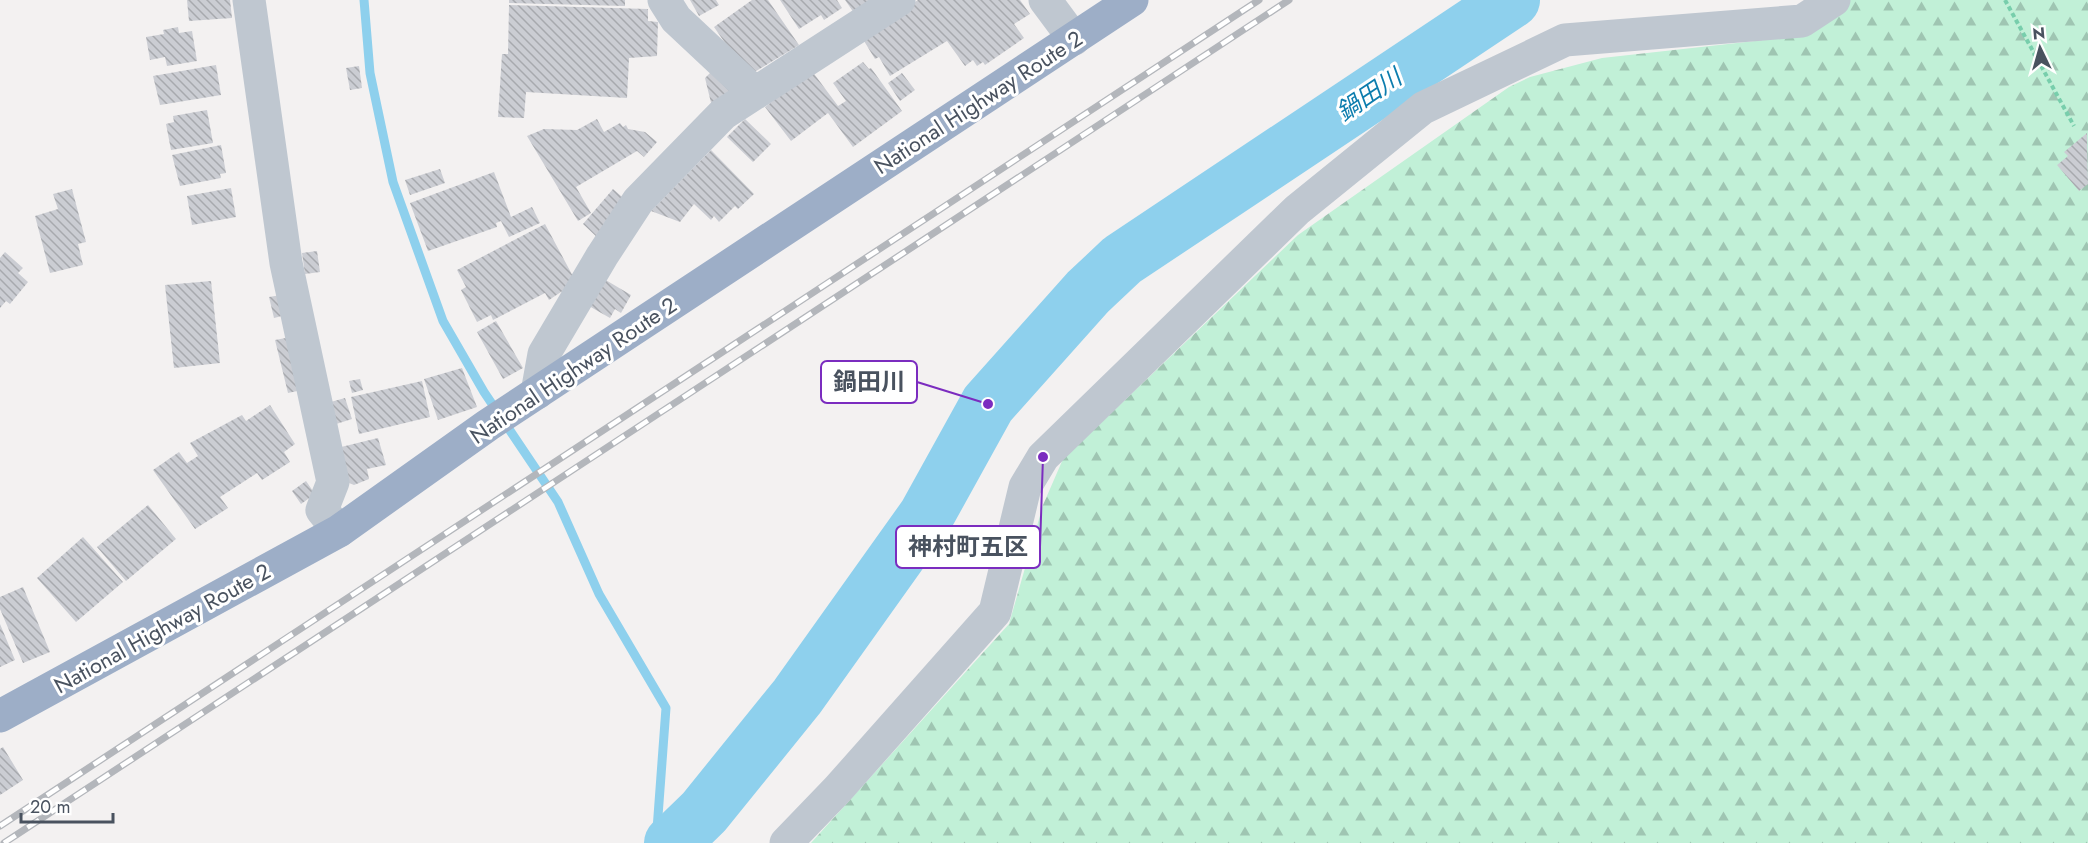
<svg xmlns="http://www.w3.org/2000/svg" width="2088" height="843" viewBox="0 0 2088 843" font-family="Jost,'Noto Sans JP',sans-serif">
<defs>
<pattern id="forest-firs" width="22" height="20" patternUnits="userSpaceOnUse" patternTransform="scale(1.5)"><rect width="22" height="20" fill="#c1f0d7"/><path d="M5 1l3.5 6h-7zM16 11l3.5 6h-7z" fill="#9fc5b2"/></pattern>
<pattern id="building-back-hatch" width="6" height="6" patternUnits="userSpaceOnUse" patternTransform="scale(1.5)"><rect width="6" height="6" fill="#cbcdd3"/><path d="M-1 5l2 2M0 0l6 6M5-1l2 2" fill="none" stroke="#a7a9ae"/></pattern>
</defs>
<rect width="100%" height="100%" fill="#f3f1f1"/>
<path fill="url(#forest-firs)" d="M1838 0H2088V843H811L1009 624 1043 505 1063 459 1298 235 1509 87 1530 77 1602 58 1773 39Z"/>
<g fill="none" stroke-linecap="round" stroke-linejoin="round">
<path stroke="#8ed0ed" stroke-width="9" d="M364 0 370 73 393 182 443 321 484 392 558 502 599 594 666 708 656 843"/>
<path stroke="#8ed0ed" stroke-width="56" d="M672 843 704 812 797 697 926 516 988 404 1088 292 1122 260 1512 0"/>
</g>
<path fill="url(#building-back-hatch)" d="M187 0H230L232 18 189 21Z
M509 0H625V6L509 3Z
M690 0H716L719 5 699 16Z
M752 0H768L799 45 748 76 714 27Z
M780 0H837L842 8 824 20 821 15 799 29Z
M845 0H873L854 13Z
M918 0H1020L1030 14 1014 24 1024 38 985 65 983 62 977 66 973 60 965 66 947 41 890 76 879 57 875 59 861 36Z
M509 5 648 9V21L658 22 657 56 629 58 627 98 526 92 524 118 498 117 502 54H508Z
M178 27 179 33 192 31 197 61 167 66 165 57 150 60 146 37 164 34 163 30Z
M863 62 869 69 871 68 902 111 853 147 828 113 791 141 765 107 812 71 838 106 846 101 833 83Z
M216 65 221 95 160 105 153 76Z
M359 66 362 88 350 90 346 68Z
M714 69 732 88 713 111 705 78Z
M902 73 915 90 900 101 888 83Z
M207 110 213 143 171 150 166 124 174 122 173 116Z
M597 119 604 132 620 123 623 127 626 125 628 129 645 132 657 142 644 157 637 151 576 187 591 213 578 221 527 136 544 129 577 130Z
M745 119 771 144 753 162 727 137Z
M2087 133 2088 184 2079 191 2057 165 2068 156 2064 152Z
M221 145 226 173 220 174 221 178 180 186 172 155Z
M711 150 754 194 738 209 735 206 719 222 714 216 711 220 694 204 680 222 651 211Z
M440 169 445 183 410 195 405 180Z
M494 172 511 217 532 207 540 223 509 237 501 221 496 223 497 227 428 251 410 203Z
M231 188 236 217 192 225 187 196Z
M72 189 86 242 78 244 83 265 50 273 35 216 58 209 53 194Z
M613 189 629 203 600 240 583 224Z
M545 224 576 282 549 300 545 293 493 320 491 315 477 322 461 290 466 287 457 270Z
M317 251 320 272 305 274 302 253Z
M5 252 23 268 18 273 28 282 10 304 6 301 0 308V258Z
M604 279 631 295 621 313 615 309 610 318 589 306Z
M211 281 220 363 174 368 165 285Z
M281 295 286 315 274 318 269 297Z
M496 321 523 368 503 379 477 332Z
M291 337 302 390 288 393 275 340Z
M462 368 477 407 438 420 424 379Z
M360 379 363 390 352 393 349 381Z
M422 381 430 417 359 434 351 397Z
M345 398 352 419 333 425 327 403Z
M270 405 295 444 284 452 290 462 262 480 257 473 220 497 228 508 195 529 153 470 179 452 187 463 198 456 190 443 242 415 246 421Z
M378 438 386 465 367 469 369 479 354 485 344 481 337 448Z
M306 481 315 494 301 504 292 491Z
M148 505 176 539 126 581 97 547Z
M83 537 123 582 76 622 37 578Z
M23 587 50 652 23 663 0 609V597Z
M0 624 15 660 0 667Z
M3 747 23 780 0 795V749Z"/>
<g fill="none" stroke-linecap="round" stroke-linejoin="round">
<path stroke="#78ceac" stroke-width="4" stroke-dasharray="4.5 3" stroke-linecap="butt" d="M2005 0 2074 126"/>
<path stroke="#bfc7d0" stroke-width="33" d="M249 0 286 263 333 482 322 510 339 531
M664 0 676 19 755 93
M1045 0 1074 39
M537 393 544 354 602 256 638 201 723 114 899 0
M786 843 838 789 995 612 1025 487 1043 457 1297 210 1423 108 1565 40 1802 21 1834 0"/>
<path stroke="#9daec7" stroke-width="33" d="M0 716 339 531 488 425 1132 0"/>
<defs>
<path id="rail" d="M0 826 1259 0
M4 843 1289 0"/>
</defs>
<use href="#rail" stroke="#b3b6bb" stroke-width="7"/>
<use href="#rail" stroke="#fff" stroke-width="4.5" stroke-dasharray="14" stroke-linecap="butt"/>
</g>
<g text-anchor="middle" stroke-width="6" stroke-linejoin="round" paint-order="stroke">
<g font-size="22" fill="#49525f" stroke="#fff">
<text transform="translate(978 102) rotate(-33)" y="8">National Highway Route 2</text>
<text transform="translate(573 370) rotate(-34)" y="8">National Highway Route 2</text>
<text transform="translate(162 628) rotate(-29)" y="8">National Highway Route 2</text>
</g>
<g font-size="24" font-style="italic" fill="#0c7dae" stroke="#fff">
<text transform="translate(1369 95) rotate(-34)" y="8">鍋田川</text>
</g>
</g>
<path fill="none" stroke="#7b2cbf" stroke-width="2" d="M988 404L917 382M1043 457L1040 547"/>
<g fill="#7b2cbf" stroke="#fff" stroke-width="2">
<circle cx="988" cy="404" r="6"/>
<circle cx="1043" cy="457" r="6"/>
</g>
<g fill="#fff" stroke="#7b2cbf" stroke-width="2">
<rect x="821" y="361" width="96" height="42" rx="6"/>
<rect x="896" y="526" width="144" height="42" rx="6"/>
</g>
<g font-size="24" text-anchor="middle" font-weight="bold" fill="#49525f">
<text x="869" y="390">鍋田川</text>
<text x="968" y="555">神村町五区</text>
</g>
<g transform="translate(2040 48) rotate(355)" stroke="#ffffff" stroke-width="4.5" paint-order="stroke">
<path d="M0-4.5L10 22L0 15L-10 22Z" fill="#49525f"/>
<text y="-9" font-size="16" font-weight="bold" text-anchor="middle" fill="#49525f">N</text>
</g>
<path d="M21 813v9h92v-9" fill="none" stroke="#49525f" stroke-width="3"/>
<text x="30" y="813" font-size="18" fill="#49525f" stroke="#ffffff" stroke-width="4.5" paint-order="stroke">20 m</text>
</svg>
